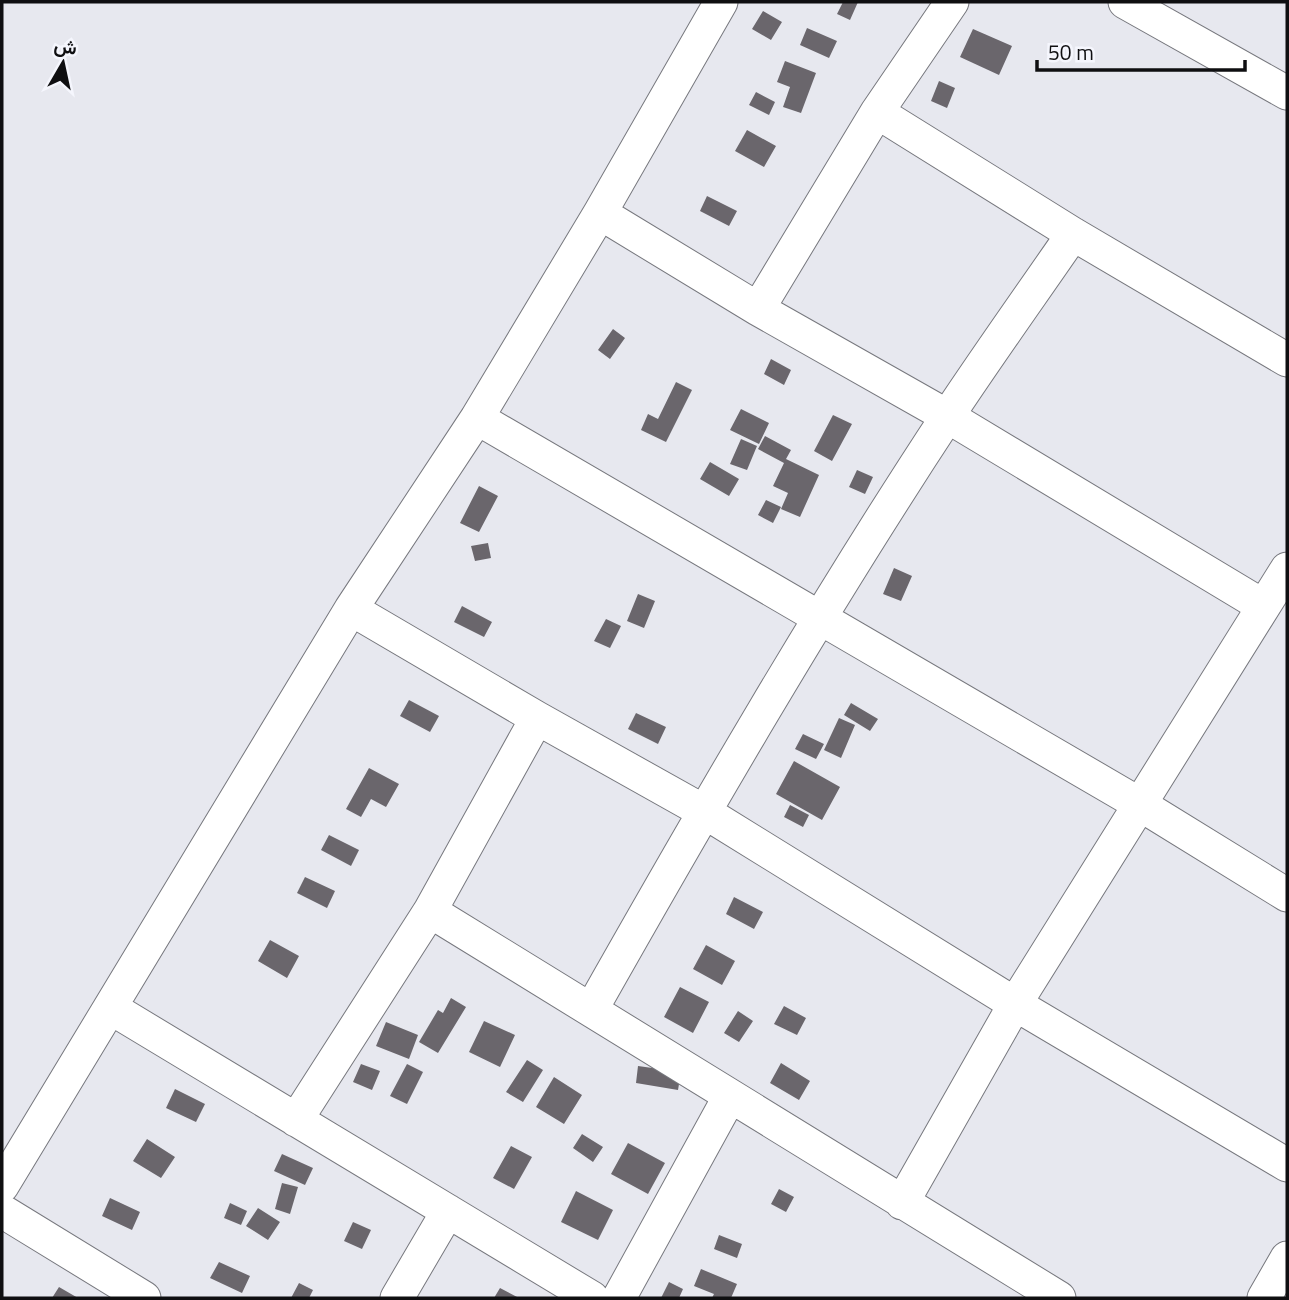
<svg xmlns="http://www.w3.org/2000/svg" width="1289" height="1300" viewBox="0 0 1289 1300" font-family="'Titillium Web',Vazirmatn,sans-serif">
<rect width="100%" height="100%" fill="#e7e8ef"/>
<path fill="#6a666c" d="M843 2H858L850 20 837 14Z
M763 11 782 22 771 40 752 29Z
M807 28 837 41 829 58 800 45Z
M973 29 1012 46 999 75 960 57Z
M785 61 816 73 801 113 783 107 790 87 777 82Z
M939 81 955 88 947 108 931 101Z
M756 92 775 102 769 115 749 105Z
M747 130 776 146 764 167 735 151Z
M707 196 737 211 729 226 700 211Z
M613 329 625 338 610 359 598 350Z
M771 359 791 370 784 385 764 374Z
M676 382 692 390 666 442 641 430 648 414 658 419Z
M741 409 769 423 759 444 730 430Z
M833 415 852 424 832 461 814 451Z
M765 436 791 450 786 459 819 475 800 517 781 509 788 493 773 486 784 463 758 449Z
M741 439 757 446 747 470 730 464Z
M710 462 739 479 729 496 700 479Z
M857 470 873 477 865 494 849 487Z
M479 486 498 496 479 532 460 523Z
M766 500 781 507 773 523 758 515Z
M488 543 491 558 475 561 471 546Z
M894 568 912 576 901 601 883 594Z
M638 594 655 601 644 628 627 621Z
M462 606 492 622 484 637 454 622Z
M606 619 621 626 610 648 594 641Z
M409 700 439 716 430 732 400 716Z
M851 703 878 719 870 731 844 715Z
M636 713 666 727 658 744 628 729Z
M839 718 855 725 841 758 824 750Z
M803 734 824 744 816 759 795 749Z
M794 761 840 787 822 820 776 794Z
M369 768 399 784 386 807 371 799 361 817 346 809Z
M790 805 809 815 803 827 784 817Z
M329 835 359 850 351 866 321 850Z
M305 877 335 891 327 908 297 893Z
M734 897 763 912 754 929 726 914Z
M270 940 299 956 287 978 258 961Z
M706 945 735 961 722 985 693 969Z
M680 987 709 1002 693 1033 664 1017Z
M451 998 466 1007 438 1053 419 1042 438 1010 443 1013Z
M784 1006 806 1018 797 1035 774 1024Z
M738 1011 753 1021 739 1042 724 1033Z
M484 1021 515 1035 500 1067 469 1052Z
M386 1022 418 1035 409 1059 376 1046Z
M527 1060 543 1070 523 1102 506 1092Z
M781 1063 810 1081 799 1100 770 1083Z
M361 1064 380 1071 372 1090 353 1082Z
M407 1064 423 1072 407 1104 390 1096Z
M638 1066 681 1072 678 1090 636 1083Z
M554 1077 582 1095 564 1124 536 1107Z
M175 1089 205 1104 196 1122 166 1108Z
M582 1134 603 1147 593 1162 573 1148Z
M147 1139 175 1157 161 1178 133 1161Z
M628 1143 665 1163 648 1194 611 1174Z
M511 1146 532 1157 514 1189 493 1178Z
M282 1154 313 1168 305 1185 274 1171Z
M282 1183 298 1187 290 1214 275 1209Z
M779 1189 794 1197 786 1212 771 1204Z
M576 1191 613 1210 598 1240 561 1222Z
M110 1198 140 1212 132 1230 102 1216Z
M230 1203 247 1211 241 1225 224 1218Z
M258 1208 280 1222 268 1240 246 1226Z
M353 1222 371 1230 362 1249 344 1241Z
M719 1235 742 1244 737 1258 714 1249Z
M219 1262 250 1276 242 1293 210 1278Z
M701 1269 737 1284 731 1298H712L714 1294 694 1286Z
M669 1282 683 1289 679 1298H661Z
M299 1283 313 1290 309 1298H291Z
M59 1287 78 1298H52Z
M500 1288 519 1298H494Z"/>
<g fill="none" stroke-linecap="round" stroke-linejoin="round">
<defs>
<path id="minor" d="M1125 2 1287 93
M877 112 1073 234 1287 360
M600 213 758 309 947 416 1263 606
M758 309 877 112 952 2
M477 418 1141 805 1287 895
M351 609 537 718 703 811 1015 1004 1287 1165
M430 911 1059 1298
M111 1008 592 1298
M591 1010C704 810 820 610 947 417 988 355 1031 295 1073 234
M296 1120 430 911 537 718
M2 1186 351 609 477 418 600 213 721 2
M902 1203 1015 1004 1287 569
M2 1211 144 1298
M397 1298 448 1211
M619 1298 730 1096
M1264 1298 1287 1258"/>
</defs>
<use href="#minor" stroke="#77787e" stroke-width="35"/>
<use href="#minor" stroke="#fff" stroke-width="33"/>
</g>
<rect width="1289" height="1300" fill="none" stroke="#0f0f11" stroke-width="7"/>
<g transform="translate(63 63) rotate(9)" stroke="#f5f6fd" stroke-width="5" paint-order="stroke">
<path d="M0-5L12 26L0 18L-12 26Z" fill="#0f0f11"/>
<text y="-10" font-size="19" font-weight="bold" text-anchor="middle" fill="#0f0f11">ش</text>
</g>
<path d="M1037 60v10h208v-10" fill="none" stroke="#0f0f11" stroke-width="3.5"/>
<text x="1048" y="60" font-size="21" fill="#0f0f11" stroke="#f5f6fd" stroke-width="5" paint-order="stroke">50 m</text>
</svg>
